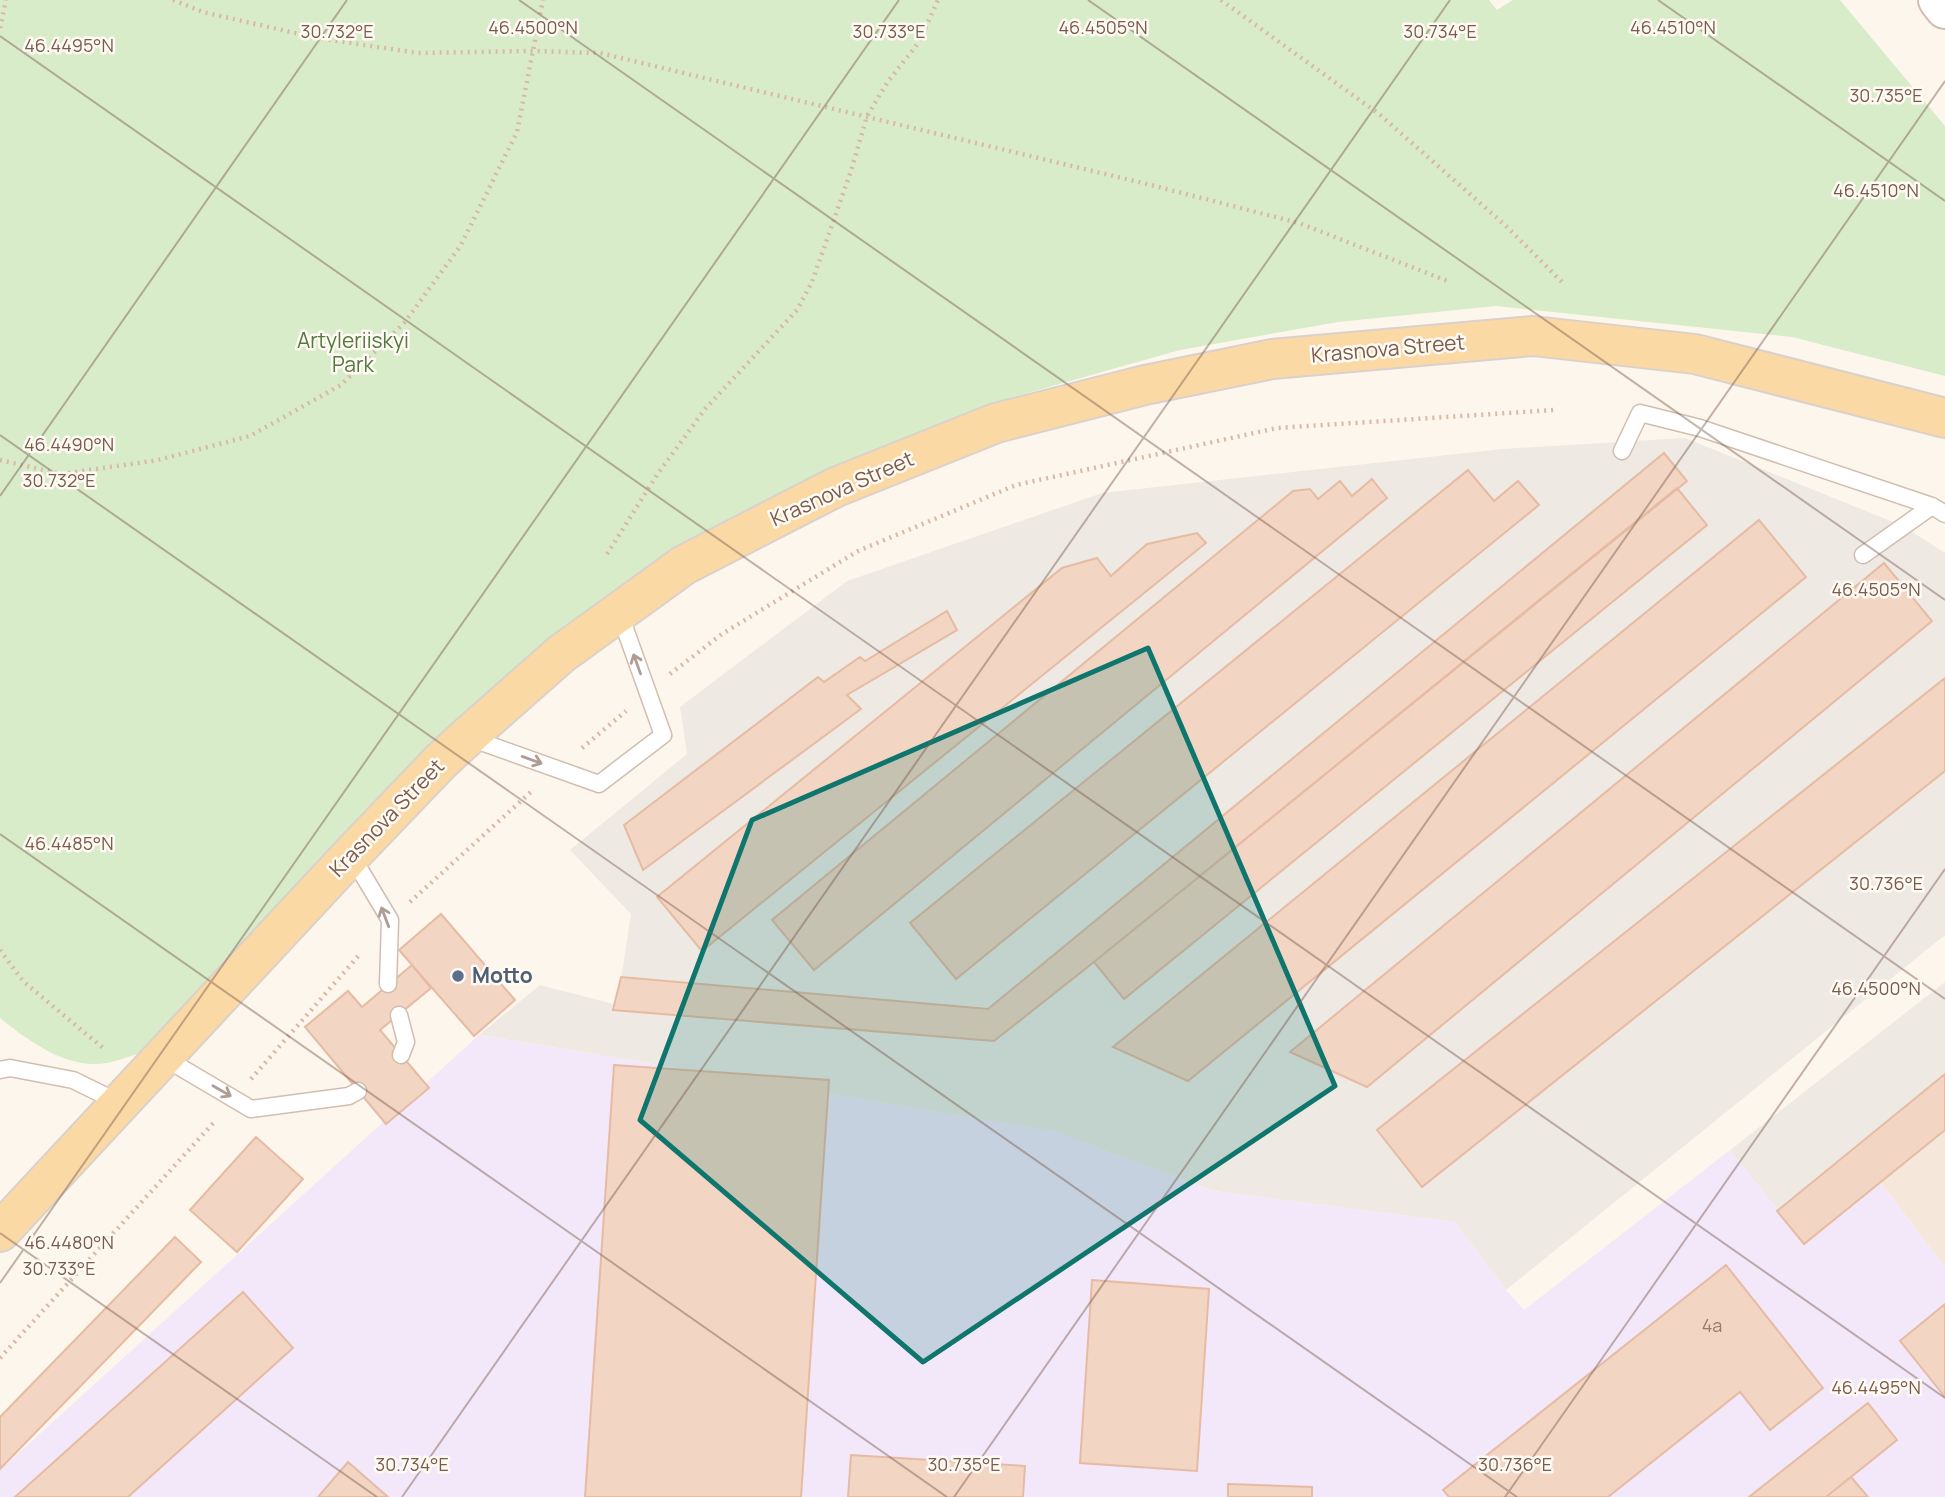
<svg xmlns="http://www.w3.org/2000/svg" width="1945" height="1497" viewBox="0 0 1945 1497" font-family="Manrope,sans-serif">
<rect width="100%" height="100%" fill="#fdf6ec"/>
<path fill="#f5e8da" d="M1945 1130V1267L1880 1182Z"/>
<path fill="#efe9e4" d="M1685 438 1903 526 1945 553V935L1506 1290 1455 1222 1214 1191 1053 1131 479 1035 540 985 617 1005 631 914 570 850 687 754 680 707 847 581 1102 493 1502 449Z
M1945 982V1130L1804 1244 1730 1150Z"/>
<path fill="#f3e8fa" d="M479 1035 1053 1131 1214 1191 1455 1222 1506 1290 1524 1310 1730 1150 1804 1244 1880 1182 1945 1267V1497H0V1470Z"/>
<path fill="#d8ecc9" d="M0 0H1489L1497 10 1513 0H1840L1945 126V376L1792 337 1496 306 1338 322 1180 350 1010 398 878 449 788 489 598 607 153 1049C138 1053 122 1060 107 1063 67 1070 29 1041 0 1018Z"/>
<path fill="#f3d5c3" stroke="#e6bba3" stroke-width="2" d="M1664 453 1687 481 1094 962 994 1041 613 1010 621 977 988 1009Z
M1468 470 1494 501 1518 481 1539 505 956 979 910 923Z
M1372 479 1387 498 814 970 772 920 1293 491 1310 489 1318 499 1340 481 1352 496Z
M1677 488 1707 525 1124 999 1094 962Z
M1759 520 1806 577 1188 1081 1113 1047Z
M1197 533 1206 543 702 951 657 897 1062 568 1097 558 1111 576 1147 544Z
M1884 563 1932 621 1367 1087 1290 1052Z
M947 611 957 630 847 695 861 709 643 870 624 825 818 677 824 682 860 657 865 661Z
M1945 678V771L1422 1187 1377 1130Z
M441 914 515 1000 474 1036 399 950Z
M412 965 431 988 380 1030 429 1088 386 1124 305 1027 348 991 362 1007Z
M614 1065 829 1080 801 1497H585Z
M1945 1074V1130L1804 1244 1777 1211Z
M256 1137 303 1179 237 1252 190 1210Z
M175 1237 201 1262 0 1469V1417Z
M1726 1265 1823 1388 1770 1430 1740 1392 1608 1497H1449L1443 1490Z
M1092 1280 1209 1289 1197 1471 1080 1463Z
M243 1292 293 1348 128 1497H15Z
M1945 1304V1397L1900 1341Z
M1868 1403 1897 1440 1826 1497H1749Z
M851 1455 1025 1466 1023 1497H848Z
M348 1462 388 1497H318Z
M1851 1477 1868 1497H1826Z
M1228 1484 1312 1487V1497H1228Z"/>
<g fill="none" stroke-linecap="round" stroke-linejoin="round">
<defs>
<path id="service" d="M1622 451 1640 413 1700 428 1932 506 1945 514
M1863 555 1932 506
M470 738 599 784 663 735 619 612
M351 855 390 920 388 984
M399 1015 406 1042 401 1055
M163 1057 251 1109 349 1096 358 1091
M0 1070 10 1068 73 1080 120 1103"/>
<path id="tertiary" d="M1938 0 1945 9"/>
<path id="primary" d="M0 1232 351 855 441 761 467 737 561 654 684 565 836 487 996 423 1145 385 1272 359 1533 336 1695 354 1945 418"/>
</defs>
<use href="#service" stroke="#d1beb0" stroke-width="19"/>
<use href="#tertiary" stroke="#d1beb0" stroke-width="42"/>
<use href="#primary" stroke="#dad1cd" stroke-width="42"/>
<path stroke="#d9b8a5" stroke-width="4.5" stroke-dasharray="2 5" stroke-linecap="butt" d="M173 0 203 12 317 38 418 53 532 51 600 53 1147 184 1299 223 1450 282
M1221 0 1379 114 1505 225 1562 282
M0 28 6 0
M0 460 61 474 158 460 250 436 341 385 405 322 461 245 517 132 543 0
M607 554 657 475 705 409 797 310 812 282 851 171 867 116 887 83 919 42 938 0
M670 674 722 634 858 551 1016 485 1277 428 1554 410
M582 748 626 711
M410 902 533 790
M0 950 23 981 103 1048
M251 1079 360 954
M0 1358 216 1120"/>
<use href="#service" stroke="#fff" stroke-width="16"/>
<use href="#tertiary" stroke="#fff" stroke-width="38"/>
<use href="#primary" stroke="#fbd9a5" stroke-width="38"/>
</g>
<defs><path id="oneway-shaft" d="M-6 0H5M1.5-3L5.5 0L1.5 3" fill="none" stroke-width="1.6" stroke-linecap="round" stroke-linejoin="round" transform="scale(1.75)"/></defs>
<g stroke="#af9d94">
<use href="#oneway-shaft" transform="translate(637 664) rotate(-110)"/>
<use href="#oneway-shaft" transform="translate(532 760) rotate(20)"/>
<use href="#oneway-shaft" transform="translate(385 917) rotate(-111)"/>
<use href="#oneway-shaft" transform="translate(222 1091) rotate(30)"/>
</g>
<path fill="#0f766e" fill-opacity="0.2" stroke="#0f766e" stroke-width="5" stroke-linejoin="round" d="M1148 648 1335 1086 923 1362 640 1120 752 820Z"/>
<path fill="none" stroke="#7a5c4d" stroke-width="2" stroke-opacity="0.45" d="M519 0 1945 999M1088 0 1945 600M1658 0 1945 201M0 36 1945 1398M0 435 1517 1497M0 496 347 0M0 834 947 1497M0 1233 377 1497M0 1283 899 0M402 1497 1450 0M954 1497 1945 81M1505 1497 1945 869"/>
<circle fill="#5c6f8a" stroke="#fffaf3" stroke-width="2.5" cx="458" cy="976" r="7"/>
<g text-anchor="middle" stroke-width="5" stroke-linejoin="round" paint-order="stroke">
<g font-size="18" fill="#987a6a">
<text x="1712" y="1332">4а</text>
</g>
<g font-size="21" fill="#537a41" stroke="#fffaf3">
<text x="353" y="348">Artyleriiskyi<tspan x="353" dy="24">Park</tspan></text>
</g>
<g font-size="21" fill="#7a5c4d" stroke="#fffaf3">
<text transform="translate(1388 349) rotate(-5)" y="7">Krasnova Street</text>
<text transform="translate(842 489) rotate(-24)" y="7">Krasnova Street</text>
<text transform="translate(387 818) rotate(-46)" y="7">Krasnova Street</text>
</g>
<g font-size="21" font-weight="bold" fill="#4e5e75" stroke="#fffaf3" text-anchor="start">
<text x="472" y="983">Motto</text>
</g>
</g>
<g font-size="18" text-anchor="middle" fill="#7a5c4d" stroke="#fffaf3" stroke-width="5" stroke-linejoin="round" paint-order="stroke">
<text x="533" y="34">46.4500°N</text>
<text x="1673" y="34">46.4510°N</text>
<text x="1103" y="34">46.4505°N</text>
<text x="337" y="38">30.732°E</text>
<text x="889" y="38">30.733°E</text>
<text x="1440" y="38">30.734°E</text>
<text x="69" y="52">46.4495°N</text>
<text x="1886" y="102">30.735°E</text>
<text x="1876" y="197">46.4510°N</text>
<text x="69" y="451">46.4490°N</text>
<text x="59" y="487">30.732°E</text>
<text x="1876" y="596">46.4505°N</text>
<text x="69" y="850">46.4485°N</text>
<text x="1886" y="890">30.736°E</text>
<text x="1876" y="995">46.4500°N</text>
<text x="69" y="1249">46.4480°N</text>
<text x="59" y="1275">30.733°E</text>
<text x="1876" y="1394">46.4495°N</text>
<text x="412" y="1471">30.734°E</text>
<text x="964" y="1471">30.735°E</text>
<text x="1515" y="1471">30.736°E</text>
</g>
</svg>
